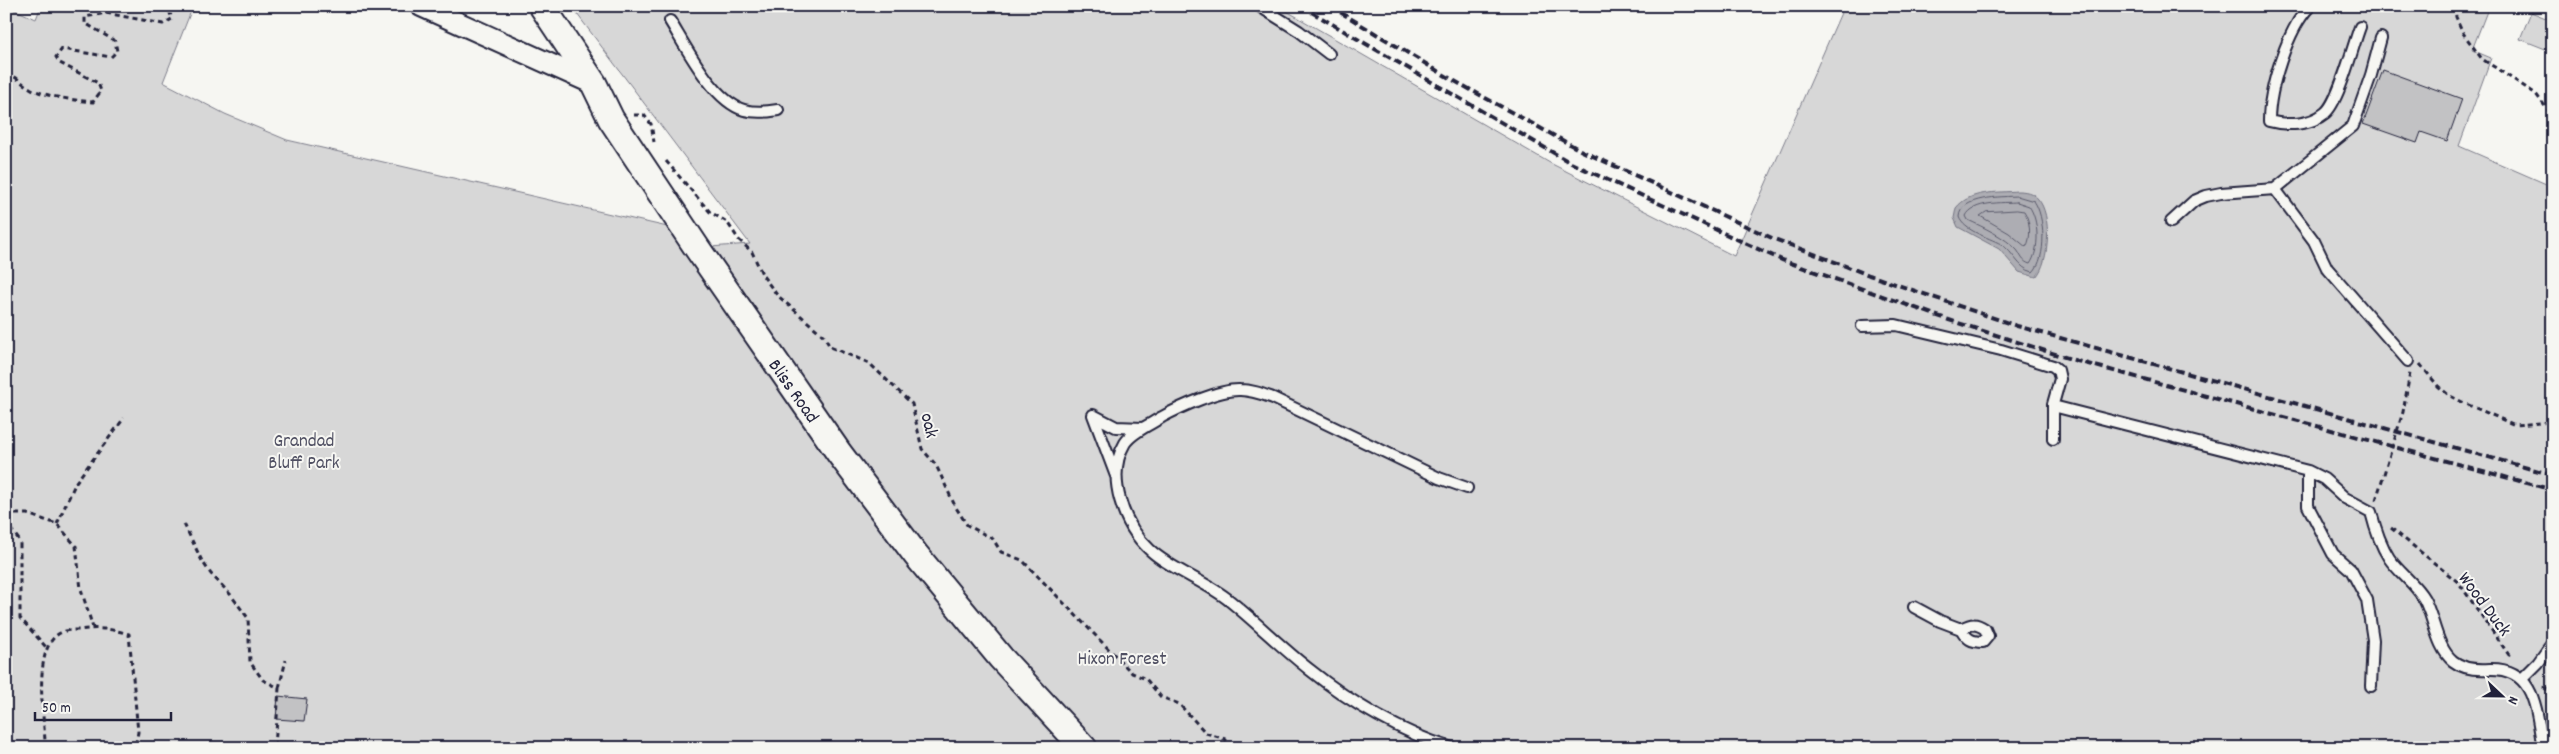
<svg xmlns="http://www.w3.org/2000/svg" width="2559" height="754" viewBox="0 0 2559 754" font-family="Dekko,sans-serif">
<rect width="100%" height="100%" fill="#f6f6f2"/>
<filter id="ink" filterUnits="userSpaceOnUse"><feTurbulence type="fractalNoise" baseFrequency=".02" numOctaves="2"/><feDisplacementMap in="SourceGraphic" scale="10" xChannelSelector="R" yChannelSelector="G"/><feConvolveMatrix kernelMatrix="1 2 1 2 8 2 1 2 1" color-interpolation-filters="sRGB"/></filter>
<g filter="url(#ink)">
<path fill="#d7d7d7" stroke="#7c7c89" d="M6 6 36 19 41 6H193L163 82 225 114 287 140 685 231 697 248 750 244 571 6H1278L1550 163 1734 256 1844 6H2489L2472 50 2491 58 2459 146 2553 187V748H6Z
M2531 12 2553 21V52L2520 39Z"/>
<path fill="#adadb3" stroke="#757583" d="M2017 191C2025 191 2033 192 2038 199 2052 214 2050 262 2036 277L2019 272 1999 249 1958 227 1954 218 1956 208C1970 190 1997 193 2017 191Z"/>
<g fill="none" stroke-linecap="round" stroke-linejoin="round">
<path stroke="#5a5a6b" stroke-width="1" d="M2017 196 2034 201C2045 216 2047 258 2033 272 2017 268 2015 253 2001 244 1988 237 1964 231 1959 217 1960 196 2002 197 2017 196Z
M2017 202 2029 206C2039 220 2040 250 2030 264 2022 262 2021 255 2017 250 2005 237 1983 227 1968 220L1966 216C1973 201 2003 203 2017 202Z
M2017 210 2024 211C2030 220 2032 238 2026 247L2009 233 1980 216 1986 212Z"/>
</g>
<path fill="#c2c2c4" stroke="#22223b" d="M2383 70 2462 99 2447 141 2421 132 2417 143 2363 124Z
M278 696 307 699 304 721 276 719Z"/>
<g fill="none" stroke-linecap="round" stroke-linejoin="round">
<defs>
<path id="service" d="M1259 6 1299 31 1329 54
M2310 6C2287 29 2269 90 2269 121 2287 126 2309 126 2325 113 2339 102 2353 45 2360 27
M670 21C686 47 713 101 744 110 755 113 767 112 778 110
M2275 189 2314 241 2327 268 2408 361
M2171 222 2194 201 2206 196 2221 193 2275 189 2353 126 2371 75 2381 38
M1862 326 1896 325 2001 350 2053 366 2058 370 2060 379 2053 404V439
M2053 406 2308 471 2324 479 2345 498 2371 512C2375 528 2380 544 2389 558 2399 573 2415 583 2424 599 2434 617 2436 647 2453 661 2463 669 2478 670 2490 669 2537 668 2536 713 2543 748
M1093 415 1116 476
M1093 415 1116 427 1143 428
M2308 471V506L2333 554 2351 570 2367 600 2373 640 2371 686
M1914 607 1940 621 1961 629C1967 639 1971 642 1983 642L1988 636 1985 629C1976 623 1972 623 1961 629
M2522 679 2538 663 2553 642
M1452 748C1402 733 1351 703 1310 670 1282 648 1257 623 1230 601 1206 581 1173 571 1150 550 1124 526 1105 477 1125 443 1132 432 1151 424 1162 417 1180 407 1220 389 1240 390 1252 390 1262 394 1273 398L1439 478 1467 488"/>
<path id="minor" d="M421 6 594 84"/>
<path id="tertiary" d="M542 6 594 84 611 119 697 248 839 453 916 555 1001 658 1084 748"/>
</defs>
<use href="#service" stroke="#22223b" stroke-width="14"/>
<use href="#minor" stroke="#22223b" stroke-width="24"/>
<use href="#tertiary" stroke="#22223b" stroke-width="29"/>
<path stroke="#22223b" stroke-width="3" stroke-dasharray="5 4" stroke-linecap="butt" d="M2455 6 2456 17 2463 33 2482 59 2536 94 2553 117
M6 74C18 76 20 83 30 88 45 97 75 100 93 102L101 91 98 83 60 63 56 57 62 49 111 57 117 51 115 41 85 23V17L106 13 163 24 172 19 169 10 162 6
M634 115H644L651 124 654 142
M666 161 710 212 727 222 739 240 752 252 763 276 777 295 824 336 830 347 869 363 912 404 922 449 936 465 955 506 967 525 993 539 1001 552 1022 560 1132 673 1146 679 1161 697 1179 704 1206 733 1225 739 1233 748
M2420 364 2438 386 2450 396 2464 403 2515 425 2553 422
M2376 500 2403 412 2410 373
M6 503V523L20 541V618L46 647
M6 514H27L57 524 76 546 81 589 93 628
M57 524 76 482 124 418
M184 524 202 561 211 574 230 594 248 618 250 662 263 680 279 688 275 748
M2391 528 2459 583 2511 658
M2543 687 2553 694
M279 688 286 660
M43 748 45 742C44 715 32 648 60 633 65 630 74 630 79 630 97 627 112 629 129 634L138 732 135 748"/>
<use href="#service" stroke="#f6f6f2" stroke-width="10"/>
<use href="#minor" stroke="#f6f6f2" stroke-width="20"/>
<use href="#tertiary" stroke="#f6f6f2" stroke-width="25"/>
<path stroke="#22223b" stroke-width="4" stroke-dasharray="8 4" stroke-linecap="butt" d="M1301 6 1571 163 1782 260 1949 320 2077 361 2553 490
M1330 6 1451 79 1582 151 1772 238 1869 275 2017 326 2553 475"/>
</g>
</g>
<g text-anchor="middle" stroke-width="4" stroke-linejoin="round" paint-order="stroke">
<g font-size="19" fill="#22223b" stroke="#f6f6f2">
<text transform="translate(795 390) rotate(55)" y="7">Bliss Road</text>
<text transform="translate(931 425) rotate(76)" y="7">oak</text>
<text transform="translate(2486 603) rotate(53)" y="7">Wood Duck</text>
</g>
<g font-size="19" fill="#4f4f62" stroke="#f6f6f2">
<text x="304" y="446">Grandad<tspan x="304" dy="22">Bluff Park</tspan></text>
<text x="1122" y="664">Hixon Forest</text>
</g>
</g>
<rect width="2559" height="754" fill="none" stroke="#f6f6f2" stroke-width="25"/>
<rect x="12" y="12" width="2534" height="729" fill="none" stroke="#22223b" stroke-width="2" filter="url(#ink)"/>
<g transform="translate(2502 696) rotate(112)" stroke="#f6f6f2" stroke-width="4" paint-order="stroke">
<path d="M0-4L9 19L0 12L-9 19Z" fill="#22223b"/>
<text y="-8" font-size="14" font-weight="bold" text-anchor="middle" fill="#22223b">N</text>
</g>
<path d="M35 712v8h136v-8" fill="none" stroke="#22223b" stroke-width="2.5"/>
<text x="42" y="712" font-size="15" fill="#22223b" stroke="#f6f6f2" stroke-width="4" paint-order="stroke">50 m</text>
</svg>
